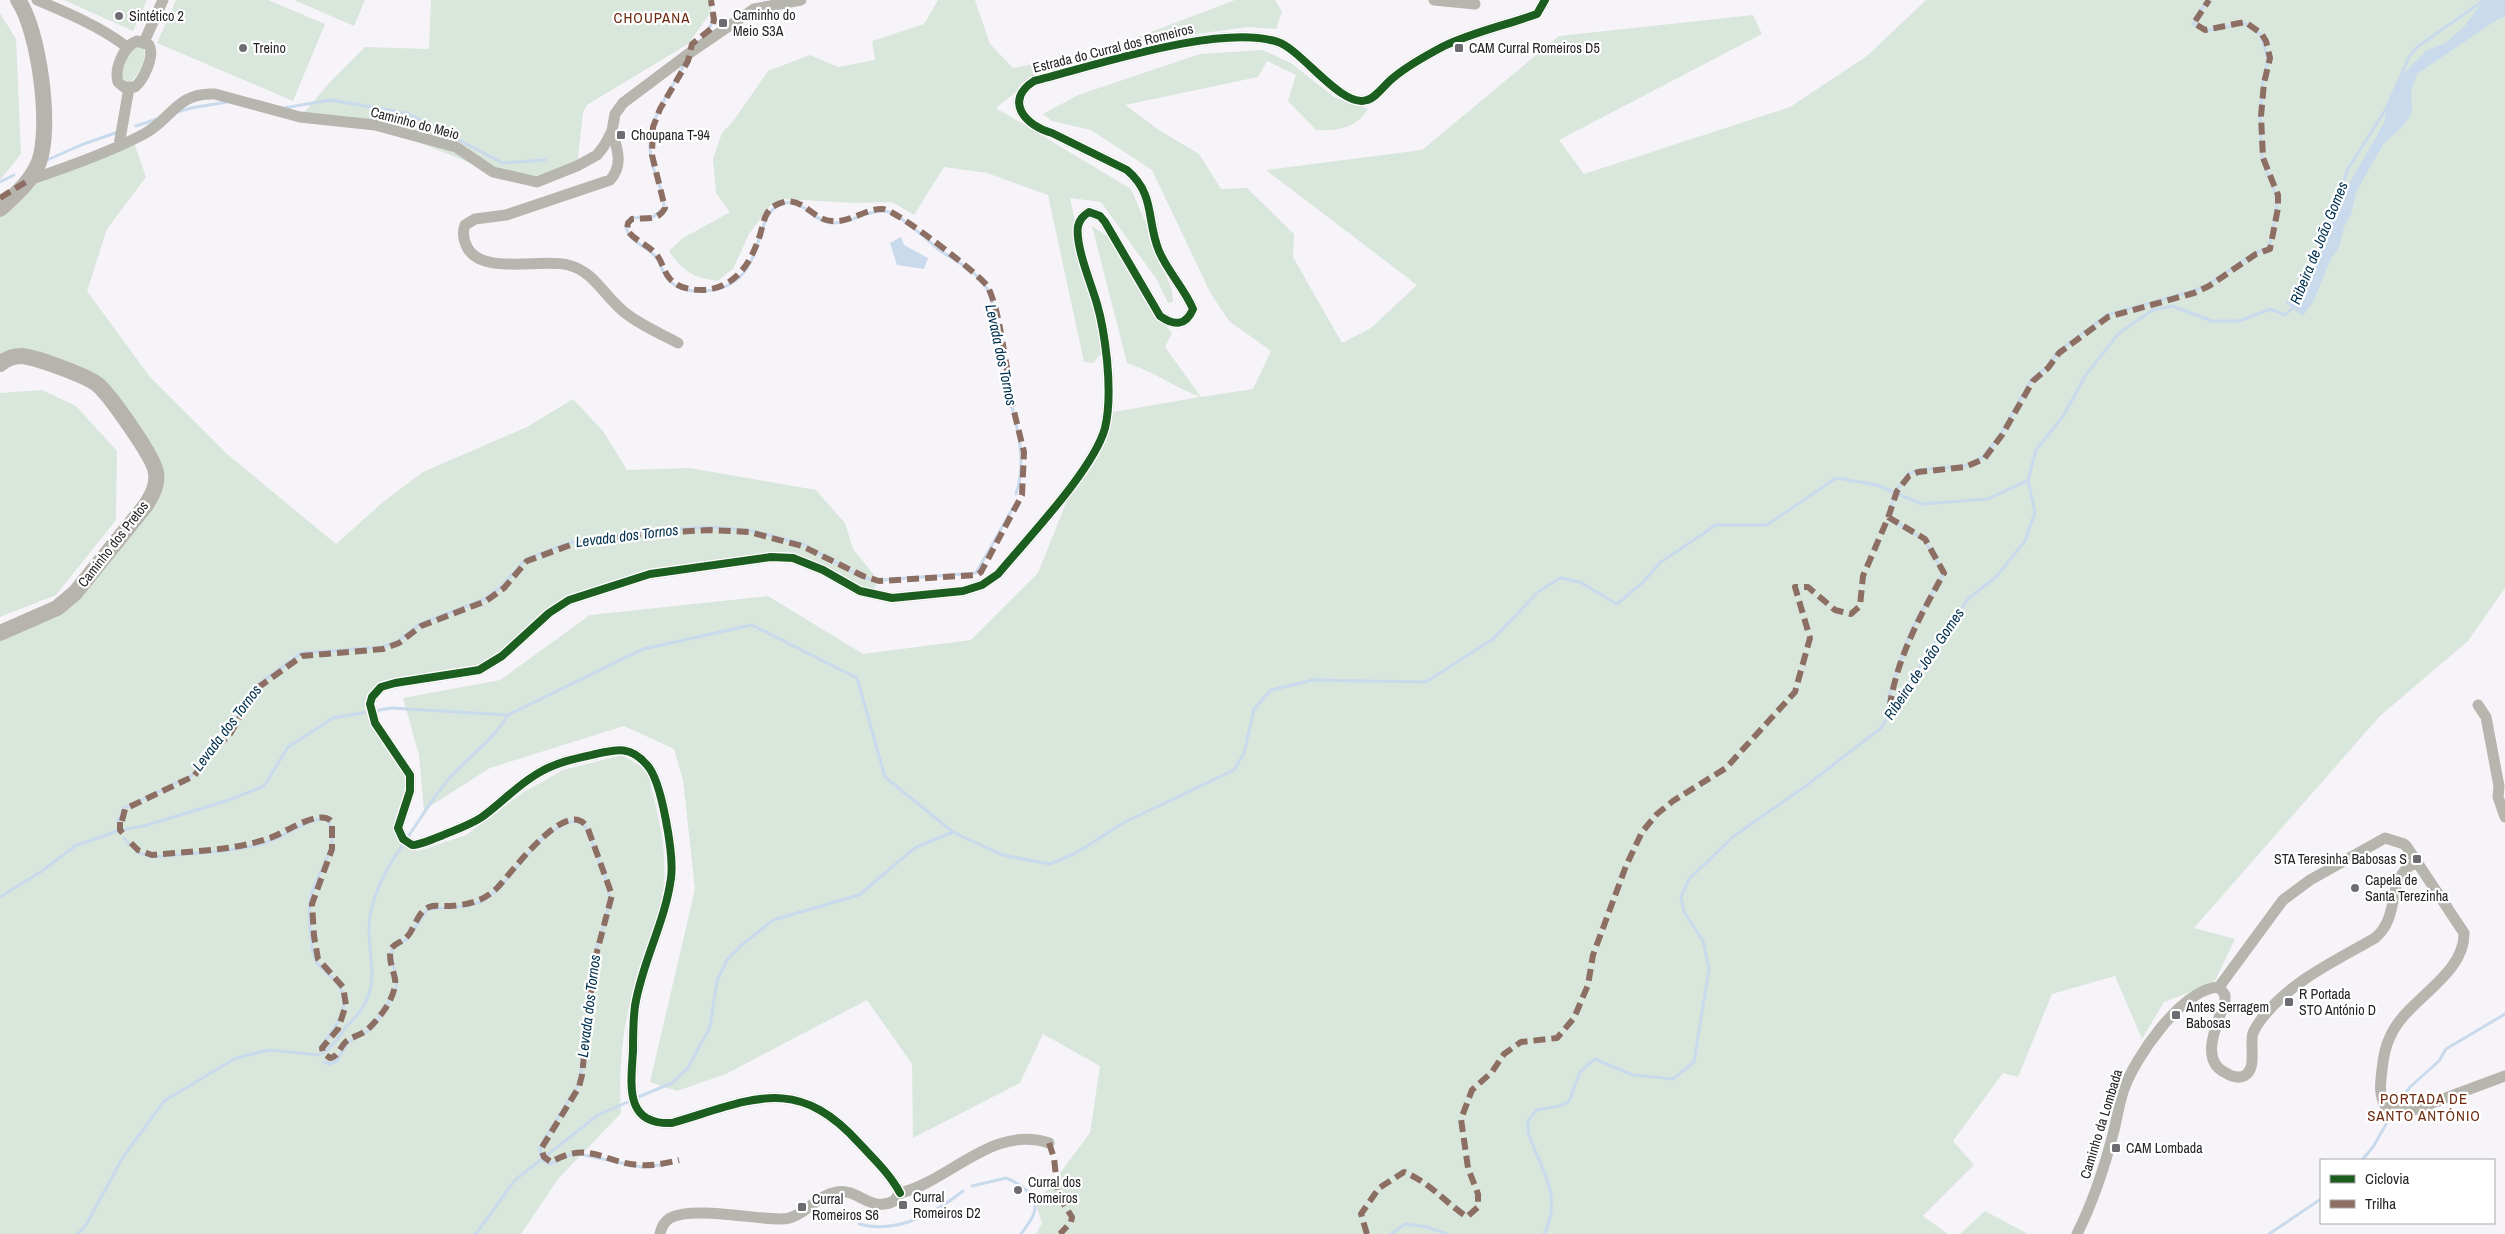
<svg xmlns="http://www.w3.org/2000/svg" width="2505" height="1234" viewBox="0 0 2505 1234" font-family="'Archivo Narrow',sans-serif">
<rect width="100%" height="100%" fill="#f7f4f9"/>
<path fill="#d9e6dc" d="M64 0H147L133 31Z
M176 0H268L325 24 293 101 157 43Z
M294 0H365L354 26Z
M431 0H714L709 15 688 44 587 105 583 112 577 166 537 182 493 172 375 125 300 117 331 81 365 47 429 49Z
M938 0H975L990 44 1013 68 1098 52 1235 0H1275L1282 12 1276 29 1247 27 1162 39 1091 66 1022 87 996 108 1131 189 1152 237 1172 291 1173 302 1168 303 1157 280 1101 202 1070 198 1103 351 1093 363 1084 362 1048 195 987 173 944 167 914 215 892 202 854 203 784 199 771 205 749 234 733 269 717 281C693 277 682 271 669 251L683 238 730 212 716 193 713 159 722 133 734 120 768 71 810 55 838 67 875 60 872 41 924 24Z
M1926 0H2505V588L2468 641 2380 716 2194 928 2235 939 2214 983 2164 1002 2142 1039 2115 976 2052 994 2018 1077 2003 1073 1953 1141 1974 1165 1923 1216 1948 1234H1036L1042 1223 1036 1205 1090 1133 1100 1066 1043 1034 1020 1083 913 1138 912 1064 867 1000 726 1074 677 1091 650 1082 695 889 683 780 674 749 624 726 490 768 424 810 419 755 403 698 500 680 590 615 768 596 863 654 971 640 1038 573 1076 478 1108 413 1200 397C1175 387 1154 372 1127 363L1092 226 1109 237 1144 300 1172 333 1165 347 1201 397 1253 389 1271 351 1229 321 1211 294 1152 170 1091 130 1052 121 1043 114 1078 95 1200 54 1263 50 1291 63 1334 97 1368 109C1355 129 1338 131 1316 130L1288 101 1296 75 1267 61 1258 77 1125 105 1159 130 1199 154 1221 189 1247 188 1294 234 1293 257 1342 343 1371 328 1417 285 1266 170 1422 150 1559 36 1753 15 1762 34 1559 140 1584 174 1790 107 1867 56Z
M0 13 16 39 21 154 0 180Z
M136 45 144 49C147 59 139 76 130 82L126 81 121 75 130 48Z
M132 137 146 177 107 229 87 291 150 377 226 453 336 544 383 502 423 472 527 427 573 399 603 431 627 470 690 468 816 490 845 523 853 549 879 581 870 594 793 558 650 574 569 600 479 670 381 687 370 704 410 775C404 800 391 831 415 851L422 850 466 835 524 792 563 770 622 755 647 770C656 807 667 844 664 882 660 927 637 968 628 1011 621 1044 619 1079 621 1113L558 1179 521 1234H0V633L75 593 130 525 157 471 109 396 23 356 0 368V203L5 198Z
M42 390 76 406 117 451 116 520 56 595 0 617V393Z
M1985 1211 2028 1234H1960Z"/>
<path fill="#c9daec" d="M2484 0H2505V17L2498 19 2417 74 2411 91 2412 113 2402 127 2384 143 2356 192 2351 215 2344 227 2339 248 2331 258 2313 302 2303 316 2286 303 2297 290 2308 283 2312 276 2323 229 2384 123 2387 107 2402 75 2426 51 2445 43 2464 27Z
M901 237 904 245 928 258 924 269 897 265 890 243Z"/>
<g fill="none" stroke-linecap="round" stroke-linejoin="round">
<path stroke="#c9daec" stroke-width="3" d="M707 31 712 23V12
M685 63C669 95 642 124 652 163 655 177 665 193 664 208L653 217 631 218 626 226C628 243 651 247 659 261 661 264 661 268 663 271 670 288 688 292 704 291 770 287 749 216 781 204 802 196 812 221 831 223 849 224 865 211 883 211 889 211 895 214 900 218 914 227 926 239 938 249 953 260 976 270 986 287 997 307 1001 344 1006 367L1005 379C1014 418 1029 456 1016 494
M284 108 330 100 407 113 503 163 545 160
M177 112 191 108 227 102
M136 126 157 119
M45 161 81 145 118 132
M0 182 14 175
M2327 226 2348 169 2387 107 2409 57 2416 48 2484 0
M2300 291 2319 246
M881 580 976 573 1013 508
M1892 711 1888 709 1889 695 1912 628 1944 573 1924 540 1888 517 1896 491 1908 474 1918 470 1965 466 1983 457 2001 434 2031 380 2047 367 2058 352 2107 315 2193 291 2208 285 2255 253 2269 248 2277 208 2276 195 2262 158 2260 116 2263 83 2268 59 2260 34 2244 23 2205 31 2193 24 2207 0
M118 821 124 808 193 775 210 750 227 732 255 687 301 653 383 647 398 641 420 624 485 599 502 586 526 559 572 542 651 531 710 527 749 530 803 544 860 576 870 579
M124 838 137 852 152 857C188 853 242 853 275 839 287 834 317 814 328 820 343 848 311 877 310 904 309 917 310 949 316 961 321 969 331 975 337 983 355 1006 334 1029 320 1047
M407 838C424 814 437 790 458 769 475 752 496 736 508 715
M0 897 42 871 75 846 120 830 144 826 229 800 264 786 288 747 333 718 391 708 508 715 643 649 752 625 857 678 885 777 953 832
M324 1062 329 1064 337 1061 347 1043 368 1031 379 1018 395 991 397 982 391 955 392 949 407 939 428 909 467 906 483 901 498 889 545 835 569 822 579 821 587 829 596 852 607 883 610 902 593 962 587 1001 581 1075 577 1087 542 1143 540 1149 541 1157
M636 1098 672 1083 688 1068 710 1027 717 981 727 960 742 945 773 920 859 895 916 847 953 832 1002 855 1050 864 1076 853 1123 823 1234 770 1244 753 1254 709 1271 690 1313 680 1426 682 1493 639 1539 591 1561 578 1580 582 1617 604 1642 583 1661 562 1716 525H1767L1836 478 1877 485 1922 504 1988 499 2028 480
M2397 1105 2410 1087 2439 1061 2446 1049 2505 1014
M2362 1160 2373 1147 2389 1119
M544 1161 550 1164 574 1153 641 1167 669 1164
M972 1186 1006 1178C1019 1183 1040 1196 1034 1213 1032 1220 1025 1228 1021 1234
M859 1224C896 1234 934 1214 963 1191
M78 1234 86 1225 123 1157 164 1101 236 1058 269 1050 320 1055C331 1049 339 1037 346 1027 353 1020 361 1012 365 1003 380 976 365 945 370 916 374 891 389 864 404 843
M476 1234 515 1180 598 1115 630 1101
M1391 1234 1405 1224 1427 1227 1447 1234
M1544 1234C1564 1195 1540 1169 1528 1132V1121L1536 1110 1560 1106 1569 1101 1580 1072 1595 1059 1633 1075 1673 1079 1694 1062 1709 969 1703 941 1684 912 1681 897 1689 879 1734 836 1807 785 1881 728 1936 641 1970 597 1996 577 2025 541 2035 512 2028 480 2036 450 2064 415 2085 376 2119 333 2153 310 2172 306 2212 321H2240L2270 309 2285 315 2295 306
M2269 1234 2321 1199"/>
<path stroke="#b6b5ae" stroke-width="11" d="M37 0C68 13 101 27 127 47
M1434 0 1475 4
M137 41 149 45C155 56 144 79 135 87H124L118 82C114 68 124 46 137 41Z
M144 42 163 0
M612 131C617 148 624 165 610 180L506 215 475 219 465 225C462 233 463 239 467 247 481 276 541 258 568 265 595 271 606 300 628 315 643 326 661 334 678 343
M119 145 129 88
M29 180C68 167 108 153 144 134 172 119 177 92 215 94L300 117 375 125 456 147 493 172 537 182 577 166 597 155 604 146 612 131 615 114 623 103 691 52 754 9 801 0
M2478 705 2486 717 2499 786 2498 797 2505 817
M2219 987 2283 900 2310 880 2385 838 2404 844 2407 847 2464 933C2465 976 2406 999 2390 1037 2385 1047 2383 1059 2382 1070 2380 1085 2379 1095 2386 1107L2408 1112 2505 1076
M2219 987 2225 995V1001C2218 1023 2198 1060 2226 1073 2231 1076 2237 1079 2244 1076 2258 1068 2249 1046 2253 1033 2255 1028 2260 1021 2263 1017 2291 981 2337 960 2375 938 2403 914 2383 880 2416 862
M900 1193C890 1174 874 1159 859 1143 796 1073 751 1100 672 1123 624 1125 631 1085 633 1051 633 1036 633 1021 635 1006 642 962 665 923 671 878 674 856 662 781 647 765 631 746 618 749 596 754 578 758 558 762 542 771 519 783 503 802 482 817 470 825 455 830 441 836 432 839 421 845 412 845L403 839 398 828 410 791V775L375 723 370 704 372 697 381 687 395 683 479 670 502 656 549 613 569 600 650 574 771 557 793 558 823 570 860 591 892 598 963 591 982 585 998 574C1027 539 1094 469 1105 428 1110 407 1109 381 1107 360 1105 341 1102 321 1097 304 1091 283 1075 246 1078 226 1080 219 1083 216 1089 212L1100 216 1105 222 1160 316C1174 326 1186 326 1193 309 1184 288 1168 272 1159 251 1146 220 1156 195 1127 170L1052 133C1026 126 1003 101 1034 81 1094 66 1221 23 1278 42 1302 50 1342 109 1367 100 1376 98 1385 84 1393 78 1407 66 1427 55 1444 46 1473 32 1506 25 1537 14L1545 0
M900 1193C950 1181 993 1124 1049 1143
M660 1234C661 1228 664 1222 670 1218 692 1206 753 1219 780 1219 803 1220 815 1195 837 1192 858 1188 870 1213 894 1201L900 1193
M2077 1234C2093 1202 2104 1169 2113 1134 2117 1119 2119 1103 2124 1089 2136 1056 2182 989 2219 987"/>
<path stroke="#b6b4ad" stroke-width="16" d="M0 209C15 195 31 182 39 162 52 127 39 30 18 0
M0 364C6 359 12 356 21 356 36 357 84 375 97 384 109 394 155 458 156 473 158 485 152 495 146 505L75 593 57 608 0 633"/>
<path stroke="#8d6e63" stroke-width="6" stroke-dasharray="12 6" stroke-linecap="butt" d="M0 198 29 180
M1888 517 1925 539 1944 573C1920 616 1895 661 1889 712
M122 821 125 809 194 776 212 752 230 734 256 689 302 656 383 649 399 643 421 626 486 601 504 588 527 561 573 544 651 533 710 530 749 532 802 546 863 576 879 581 977 575 981 572 1022 495 1024 452 1006 379 1007 368C1002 342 999 311 988 287 982 276 895 209 883 209 866 208 850 223 832 221 811 220 802 193 778 204 764 210 764 222 760 235 751 263 735 289 702 290 691 290 679 288 671 280 663 272 663 262 656 254 647 244 635 241 627 230L628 223 632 219C645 217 658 222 665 208L652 155 653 127 660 109 688 61 692 44 712 28 714 20 711 0
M120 822V830L126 837
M131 843 138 850 152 855C190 851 233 851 270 838 285 833 321 807 332 822V849L312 904 314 936 318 959 343 987 346 1005 338 1029 322 1048 323 1053 330 1058C339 1057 340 1045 348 1040 354 1036 363 1034 368 1029 380 1018 397 996 395 979 393 969 388 959 391 949 395 943 402 942 406 938 415 929 417 912 429 907 434 905 439 906 444 906 464 906 483 902 497 888 511 874 569 792 588 829L612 895 594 963 582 1075 579 1087 541 1149 544 1157 551 1162C590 1140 603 1163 640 1165 653 1166 667 1163 679 1160
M1049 1143 1054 1158 1058 1195 1072 1217 1071 1222 1060 1234
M1367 1234 1361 1214 1379 1188 1404 1172C1429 1182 1445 1202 1467 1217L1478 1207V1194L1468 1168 1461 1119 1472 1090 1492 1072 1504 1054 1521 1042 1557 1038 1574 1018 1588 985 1593 955 1626 866 1642 832 1657 814 1673 801 1726 768 1795 692 1810 638 1795 587H1808L1835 610 1851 614 1860 606 1863 576 1888 518 1897 491 1909 476 1918 472 1965 467 1984 459 2002 435 2033 381 2048 368 2059 353 2108 317 2194 293 2209 286 2256 254 2270 249 2278 208V195L2263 158 2261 116 2264 83 2270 58 2266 41 2261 33 2245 22 2205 30 2194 23 2209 0"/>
<defs>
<path id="cycleway" d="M900 1193C890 1174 874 1159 859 1143 796 1073 751 1100 672 1123 624 1125 631 1085 633 1051 633 1036 633 1021 635 1006 642 962 665 923 671 878 674 856 662 781 647 765 631 746 618 749 596 754 578 758 558 762 542 771 519 783 503 802 482 817 470 825 455 830 441 836 432 839 421 845 412 845L403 839 398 828 410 791V775L375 723 370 704 372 697 381 687 395 683 479 670 502 656 549 613 569 600 650 574 771 557 793 558 823 570 860 591 892 598 963 591 982 585 998 574C1027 539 1094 469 1105 428 1110 407 1109 381 1107 360 1105 341 1102 321 1097 304 1091 283 1075 246 1078 226 1080 219 1083 216 1089 212L1100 216 1105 222 1160 316C1174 326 1186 326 1193 309 1184 288 1168 272 1159 251 1146 220 1156 195 1127 170L1052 133C1026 126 1003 101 1034 81 1094 66 1221 23 1278 42 1302 50 1342 109 1367 100 1376 98 1385 84 1393 78 1407 66 1427 55 1444 46 1473 32 1506 25 1537 14L1545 0"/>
</defs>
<use href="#cycleway" stroke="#fff" stroke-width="11"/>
<use href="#cycleway" stroke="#1b5e20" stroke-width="8"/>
</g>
<g fill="#6e6c70" stroke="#fff" stroke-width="2">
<circle cx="119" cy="16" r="5"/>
<rect x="718" y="18" width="10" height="10" rx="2.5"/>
<circle cx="243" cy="48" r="5"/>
<rect x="1454" y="43" width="10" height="10" rx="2.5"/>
<rect x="616" y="130" width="10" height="10" rx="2.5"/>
<rect x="2412" y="854" width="10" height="10" rx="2.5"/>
<circle cx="2355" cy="888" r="5"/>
<rect x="2284" y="997" width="10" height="10" rx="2.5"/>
<rect x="2171" y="1010" width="10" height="10" rx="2.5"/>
<rect x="2111" y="1143" width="10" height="10" rx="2.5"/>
<circle cx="1018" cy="1190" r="5"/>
<rect x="898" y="1200" width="10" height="10" rx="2.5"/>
<rect x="797" y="1202" width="10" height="10" rx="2.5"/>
</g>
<g text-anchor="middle" stroke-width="4.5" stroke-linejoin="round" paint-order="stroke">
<g font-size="14" fill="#252326" stroke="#fff" text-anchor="start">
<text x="733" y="20">Caminho do<tspan x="733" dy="16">Meio S3A</tspan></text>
<text x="129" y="21">Sintético 2</text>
<text x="253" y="53">Treino</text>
<text x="1469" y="53">CAM Curral Romeiros D5</text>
<text x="631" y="140">Choupana T-94</text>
<text x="2407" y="864" text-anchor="end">STA Teresinha Babosas S</text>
<text x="2365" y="885">Capela de<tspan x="2365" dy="16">Santa Terezinha</tspan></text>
<text x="2299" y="999">R Portada<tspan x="2299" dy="16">STO António D</tspan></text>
<text x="2186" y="1012">Antes Serragem<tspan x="2186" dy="16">Babosas</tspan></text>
<text x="2126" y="1153">CAM Lombada</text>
<text x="1028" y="1187">Curral dos<tspan x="1028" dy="16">Romeiros</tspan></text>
<text x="913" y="1202">Curral<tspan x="913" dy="16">Romeiros D2</tspan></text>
<text x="812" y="1204">Curral<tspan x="812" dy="16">Romeiros S6</tspan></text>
</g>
<g font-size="14" fill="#252326" stroke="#fff">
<text transform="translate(1113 48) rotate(-14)" y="5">Estrada do Curral dos Romeiros</text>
<text transform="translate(415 123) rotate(15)" y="5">Caminho do Meio</text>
<text transform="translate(113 544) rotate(-52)" y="5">Caminho dos Pretos</text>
<text transform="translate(2101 1124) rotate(-73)" y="5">Caminho da Lombada</text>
</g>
<g font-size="15" letter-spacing="1" fill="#6e2d12" stroke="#fff">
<text x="652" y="23">CHOUPANA</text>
<text x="2424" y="1104">PORTADA DE<tspan x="2424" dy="17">SANTO ANTÓNIO</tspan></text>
</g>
<g font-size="15" font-style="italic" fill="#00304e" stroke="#fff">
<text transform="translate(2319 243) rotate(-68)" y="5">Ribeira de João Gomes</text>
<text transform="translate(1001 355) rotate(78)" y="5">Levada dos Tornos</text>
<text transform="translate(627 536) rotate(-7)" y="5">Levada dos Tornos</text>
<text transform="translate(1924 664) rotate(-56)" y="5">Ribeira de João Gomes</text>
<text transform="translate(227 728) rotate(-53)" y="5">Levada dos Tornos</text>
<text transform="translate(589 1006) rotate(-83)" y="5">Levada dos Tornos</text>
</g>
</g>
<rect x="2320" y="1159" width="175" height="65" fill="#ffffff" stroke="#a8a7a8"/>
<rect x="2330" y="1175" width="25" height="8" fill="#1b5e20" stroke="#a8a7a8"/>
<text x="2365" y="1184" font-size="15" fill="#252326">Ciclovia</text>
<rect x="2330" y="1200" width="25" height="8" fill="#8d6e63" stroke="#a8a7a8"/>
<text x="2365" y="1209" font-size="15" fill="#252326">Trilha</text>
</svg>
